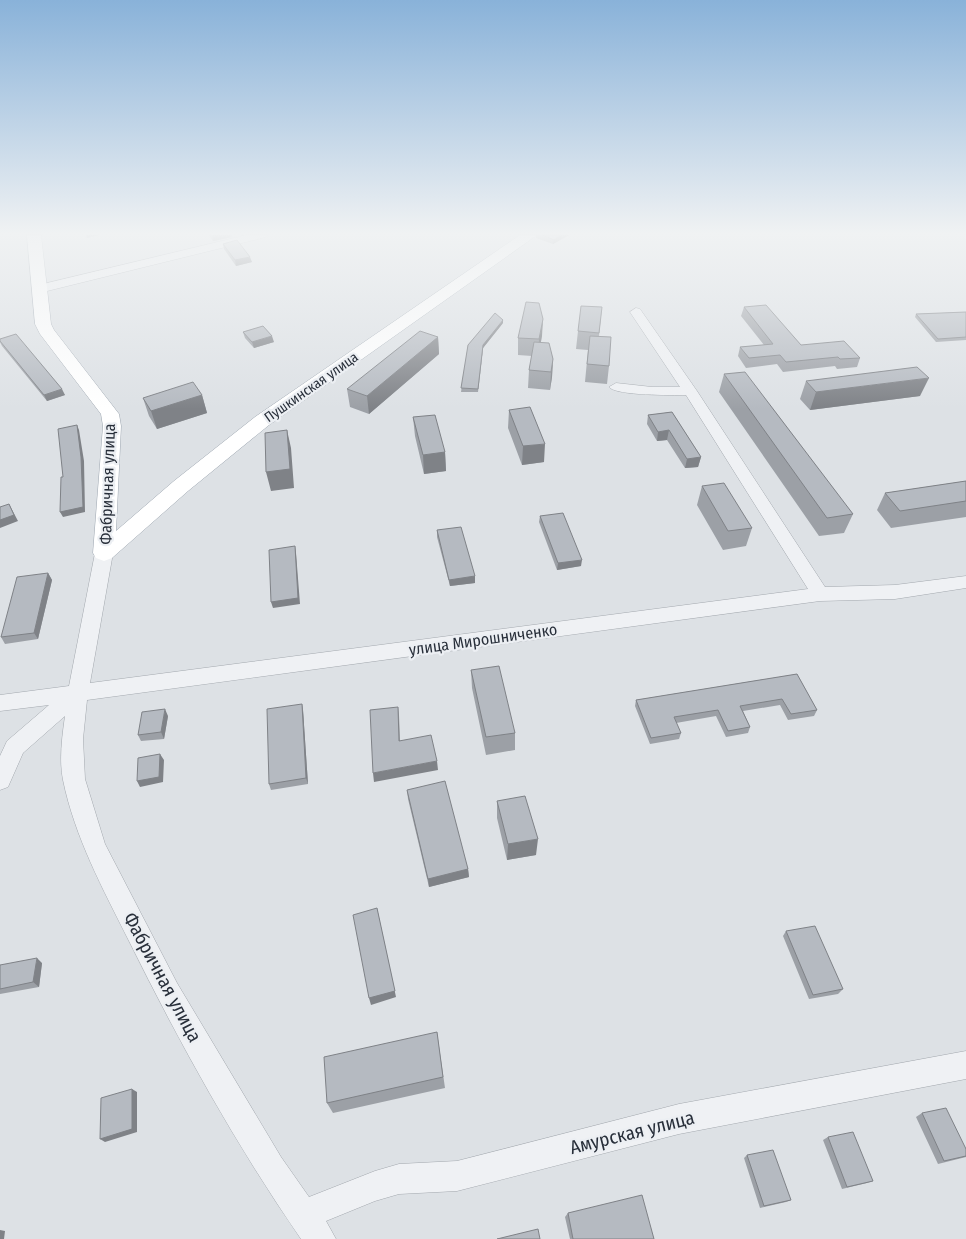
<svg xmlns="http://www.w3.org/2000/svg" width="966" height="1239" viewBox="0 0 966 1239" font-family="'Fira Sans Condensed',sans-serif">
<rect width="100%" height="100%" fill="#dde1e5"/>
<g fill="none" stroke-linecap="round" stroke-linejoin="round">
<defs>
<path id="minor" d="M247 235H267L266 237 39 293 33 289 35 286Z
M636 308 640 309 697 391 825 587 895 585 966 576V588L895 599 820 601 87 700 83 739 85 779 105 844 177 983 281 1157 309 1197 375 1171 399 1164 457 1161 679 1104 966 1051V1079L679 1134 457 1191 399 1194 375 1201 326 1221 336 1239H301C236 1145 180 1044 129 941 103 889 75 838 63 780 59 760 62 737 65 716L23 753 8 787 0 790V756L7 741 49 705 0 711V695L69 686 95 553 98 549 104 547 110 549 113 553 90 683 808 589 686 395C672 395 617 396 609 387L616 383 652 387H680L630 312Z"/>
<path id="major" d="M27 235H41L51 324 54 330 119 414 121 426 116 531 174 481 255 417 520 235H537L269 425 188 491 112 558 104 561 96 558 93 553 103 426 101 414 40 334 35 324Z"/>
</defs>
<use href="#minor" stroke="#a3a8ae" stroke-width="1"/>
<use href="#major" stroke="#9da6b0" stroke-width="1"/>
<use href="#minor" fill="#eff1f4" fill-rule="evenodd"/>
<use href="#major" fill="#fff" fill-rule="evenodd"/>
</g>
<path fill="#9ca0a6" d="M209 235H231L232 237 213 241Z
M536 235H569L553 244 536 238Z
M223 244 252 262 236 266 224 249Z
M602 307 599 336 609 366 607 384 585 382 588 350 576 349 578 331Z
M744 307 801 345 860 358 857 367 837 369 835 366 783 372 777 364 746 368 738 356 740 347 764 345 741 316Z
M966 312V340L936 342 915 317 916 314Z
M543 319 541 342 553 359 552 377 550 390 528 388 529 370 532 356 518 355V338Z
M503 323 483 348 478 392H461L468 345Z
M243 332 274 342 254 348 245 338Z
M438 337 439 354 369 414 350 407 347 389Z
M0 339 65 395 47 401 2 346 0 342Z
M724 374 853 514 844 533 819 536 719 392Z
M806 381 920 396 810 410 800 399Z
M202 395 207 413 157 429 149 416 143 398Z
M509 410 544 462 522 465 508 428Z
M672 412 701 457 698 467 685 468 667 440 657 441 647 424 648 415Z
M413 417 445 452 446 471 424 474 415 436Z
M966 481V517L891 528 877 510 885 493Z
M702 486 752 528 746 546 723 550 697 505Z
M540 516 581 566 557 570 539 522Z
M437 530 475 576V583L450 586 437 537Z
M48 573 52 580 38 639 5 644 1 637Z
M471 670 515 733V750L486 755 472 688Z
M797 674 817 710 814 716 788 720 780 705 743 711 750 727 748 733 726 737 716 716 676 723 681 733 679 739 650 744 635 706 636 700Z
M302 704 303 710 308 784 271 790 269 784Z
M168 716 164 739 141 741 138 735Z
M407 790 468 869 469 877 429 887 408 799Z
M497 801 536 855 507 860 497 818Z
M786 931 843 989 838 994 809 999 783 936Z
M42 963 39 987 0 994V965Z
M437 1032 445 1088 333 1113 327 1103Z
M922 1113 966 1149V1157L938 1164 916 1117Z
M828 1137 873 1181 867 1183 842 1189 823 1140Z
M747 1155 791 1200 786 1202 760 1208 744 1158Z
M568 1213 654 1239H570L565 1217Z"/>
<path fill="#7f8287" d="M86 235H99L87 238Z
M212 235H231L232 237 213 241Z
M561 235H569L553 244 554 240Z
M250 257 252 262 236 266 235 260Z
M543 319 542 336 538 357 539 339Z
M503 320V323L483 348 478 392 483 345Z
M272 336 274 342 254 348 252 342Z
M438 337 439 354 369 414 367 396Z
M553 359 552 377 550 390 551 372Z
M929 378 920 396 810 410 816 392Z
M62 389 65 395 47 401 44 395Z
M202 395 207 413 157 429 151 411Z
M77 425 79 430 84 461 85 512 63 517 60 512Z
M287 430 291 448 294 488 271 491 266 472Z
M669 430 667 440 657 441 658 432Z
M545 444 544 462 522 465 523 446Z
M445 452 446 471 424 474 423 455Z
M701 457 698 467 685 468 687 459Z
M9 504 18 521 0 528V520Z
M295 546 296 553 300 604 273 608 271 602Z
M582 560 581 566 557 570 558 563Z
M48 573 52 580 38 639 34 633Z
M475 576V583L450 586 449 580Z
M302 704 303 710 308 784 306 778Z
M398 707 399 715 400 749 399 741Z
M165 709 168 716 164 739 161 732Z
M160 754 164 760 163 782 140 787 137 781Z
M437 761 438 770 374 782 373 773Z
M538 839 536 855 507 860 508 844Z
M468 869 469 877 429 887 428 879Z
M377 908 396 997 371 1005 369 998Z
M37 958 42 963 39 987 33 982Z
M132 1089 137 1092V1132L105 1142 100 1139Z
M0 1230 5 1231 4 1239H0Z"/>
<path fill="#b5bac1" stroke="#7f8287" d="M543 235H561L554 240Z
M237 240 250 257 235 260 223 244Z
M526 302 539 303 543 319 539 339 518 338Z
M766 305 801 345 844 341 860 358 840 359 838 357 786 362 780 355 749 358 740 347 773 344 744 307Z
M581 306 602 307 599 333 578 331Z
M966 312V337L938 339 916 314Z
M495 313 503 320 483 345 478 389 461 388 468 345Z
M263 326 272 336 252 342 243 332Z
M420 331 438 337 367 396 347 389Z
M16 334 62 389 44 395 0 341V339Z
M590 336 611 337 609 366 587 364Z
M534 342 549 343 553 359 551 372 529 370Z
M917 367 929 378 816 392 806 381Z
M745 372 853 514 827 518 724 374Z
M193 382 202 395 151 411 143 398Z
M530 407 545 444 523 446 509 410Z
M672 412 701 457 687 459 669 430 658 432 648 415Z
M435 415 445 452 423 455 413 417Z
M77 425 81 457 83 507 60 512 61 477H63L58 429Z
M287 430 290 469 266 472 265 433Z
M966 481V501L900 511 885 493Z
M724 483 752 528 728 531 702 486Z
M9 504 14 515 0 520V507Z
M563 513 582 560 558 563 540 516Z
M461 527 475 576 449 580 437 530Z
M295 546 298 598 271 602 269 550Z
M48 573 34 633 1 637 17 577Z
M499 666 515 733 486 737 471 670Z
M797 674 817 710 791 714 782 699 740 706 750 727 728 731 718 710 674 717 681 733 651 738 636 700Z
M302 704 306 778 269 784 267 709Z
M398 707 399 741 431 735 437 761 373 773 370 710Z
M165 709 161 732 138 735 142 712Z
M160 754 159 777 137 781 138 758Z
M445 781 468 869 428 879 407 790Z
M525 796 538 839 508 844 497 801Z
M377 908 395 991 369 998 353 915Z
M815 926 843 989 813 995 786 931Z
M37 958 33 982 0 989V965Z
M437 1032 443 1077 327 1103 324 1057Z
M132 1089V1129L100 1139 101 1098Z
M946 1108 966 1149V1156L944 1161 922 1113Z
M853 1132 873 1181 847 1187 828 1137Z
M773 1150 791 1200 764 1206 747 1155Z
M642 1195 654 1239H573L568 1213Z
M538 1229 540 1239H497Z"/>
<linearGradient id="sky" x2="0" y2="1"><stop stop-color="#89b2d9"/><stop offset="0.57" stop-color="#f0f2f3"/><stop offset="1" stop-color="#f0f2f3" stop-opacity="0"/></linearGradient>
<rect width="966" height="409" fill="url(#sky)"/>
<g text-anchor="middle" stroke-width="4.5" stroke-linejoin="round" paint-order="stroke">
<g font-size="14" fill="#282f3a" stroke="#eceff3">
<text transform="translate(311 387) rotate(-35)" y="5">Пушкинская улица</text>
</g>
<g font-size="16" fill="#282f3a" stroke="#eceff3">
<text transform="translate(107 484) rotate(-88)" y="6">Фабричная улица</text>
<text transform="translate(483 639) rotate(-8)" y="6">улица Мирошниченко</text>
</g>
<g font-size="19" fill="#282f3a" stroke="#eceff3">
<text transform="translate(163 977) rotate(62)" y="7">Фабричная улица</text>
<text transform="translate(632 1132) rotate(-14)" y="7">Амурская улица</text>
</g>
</g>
</svg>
